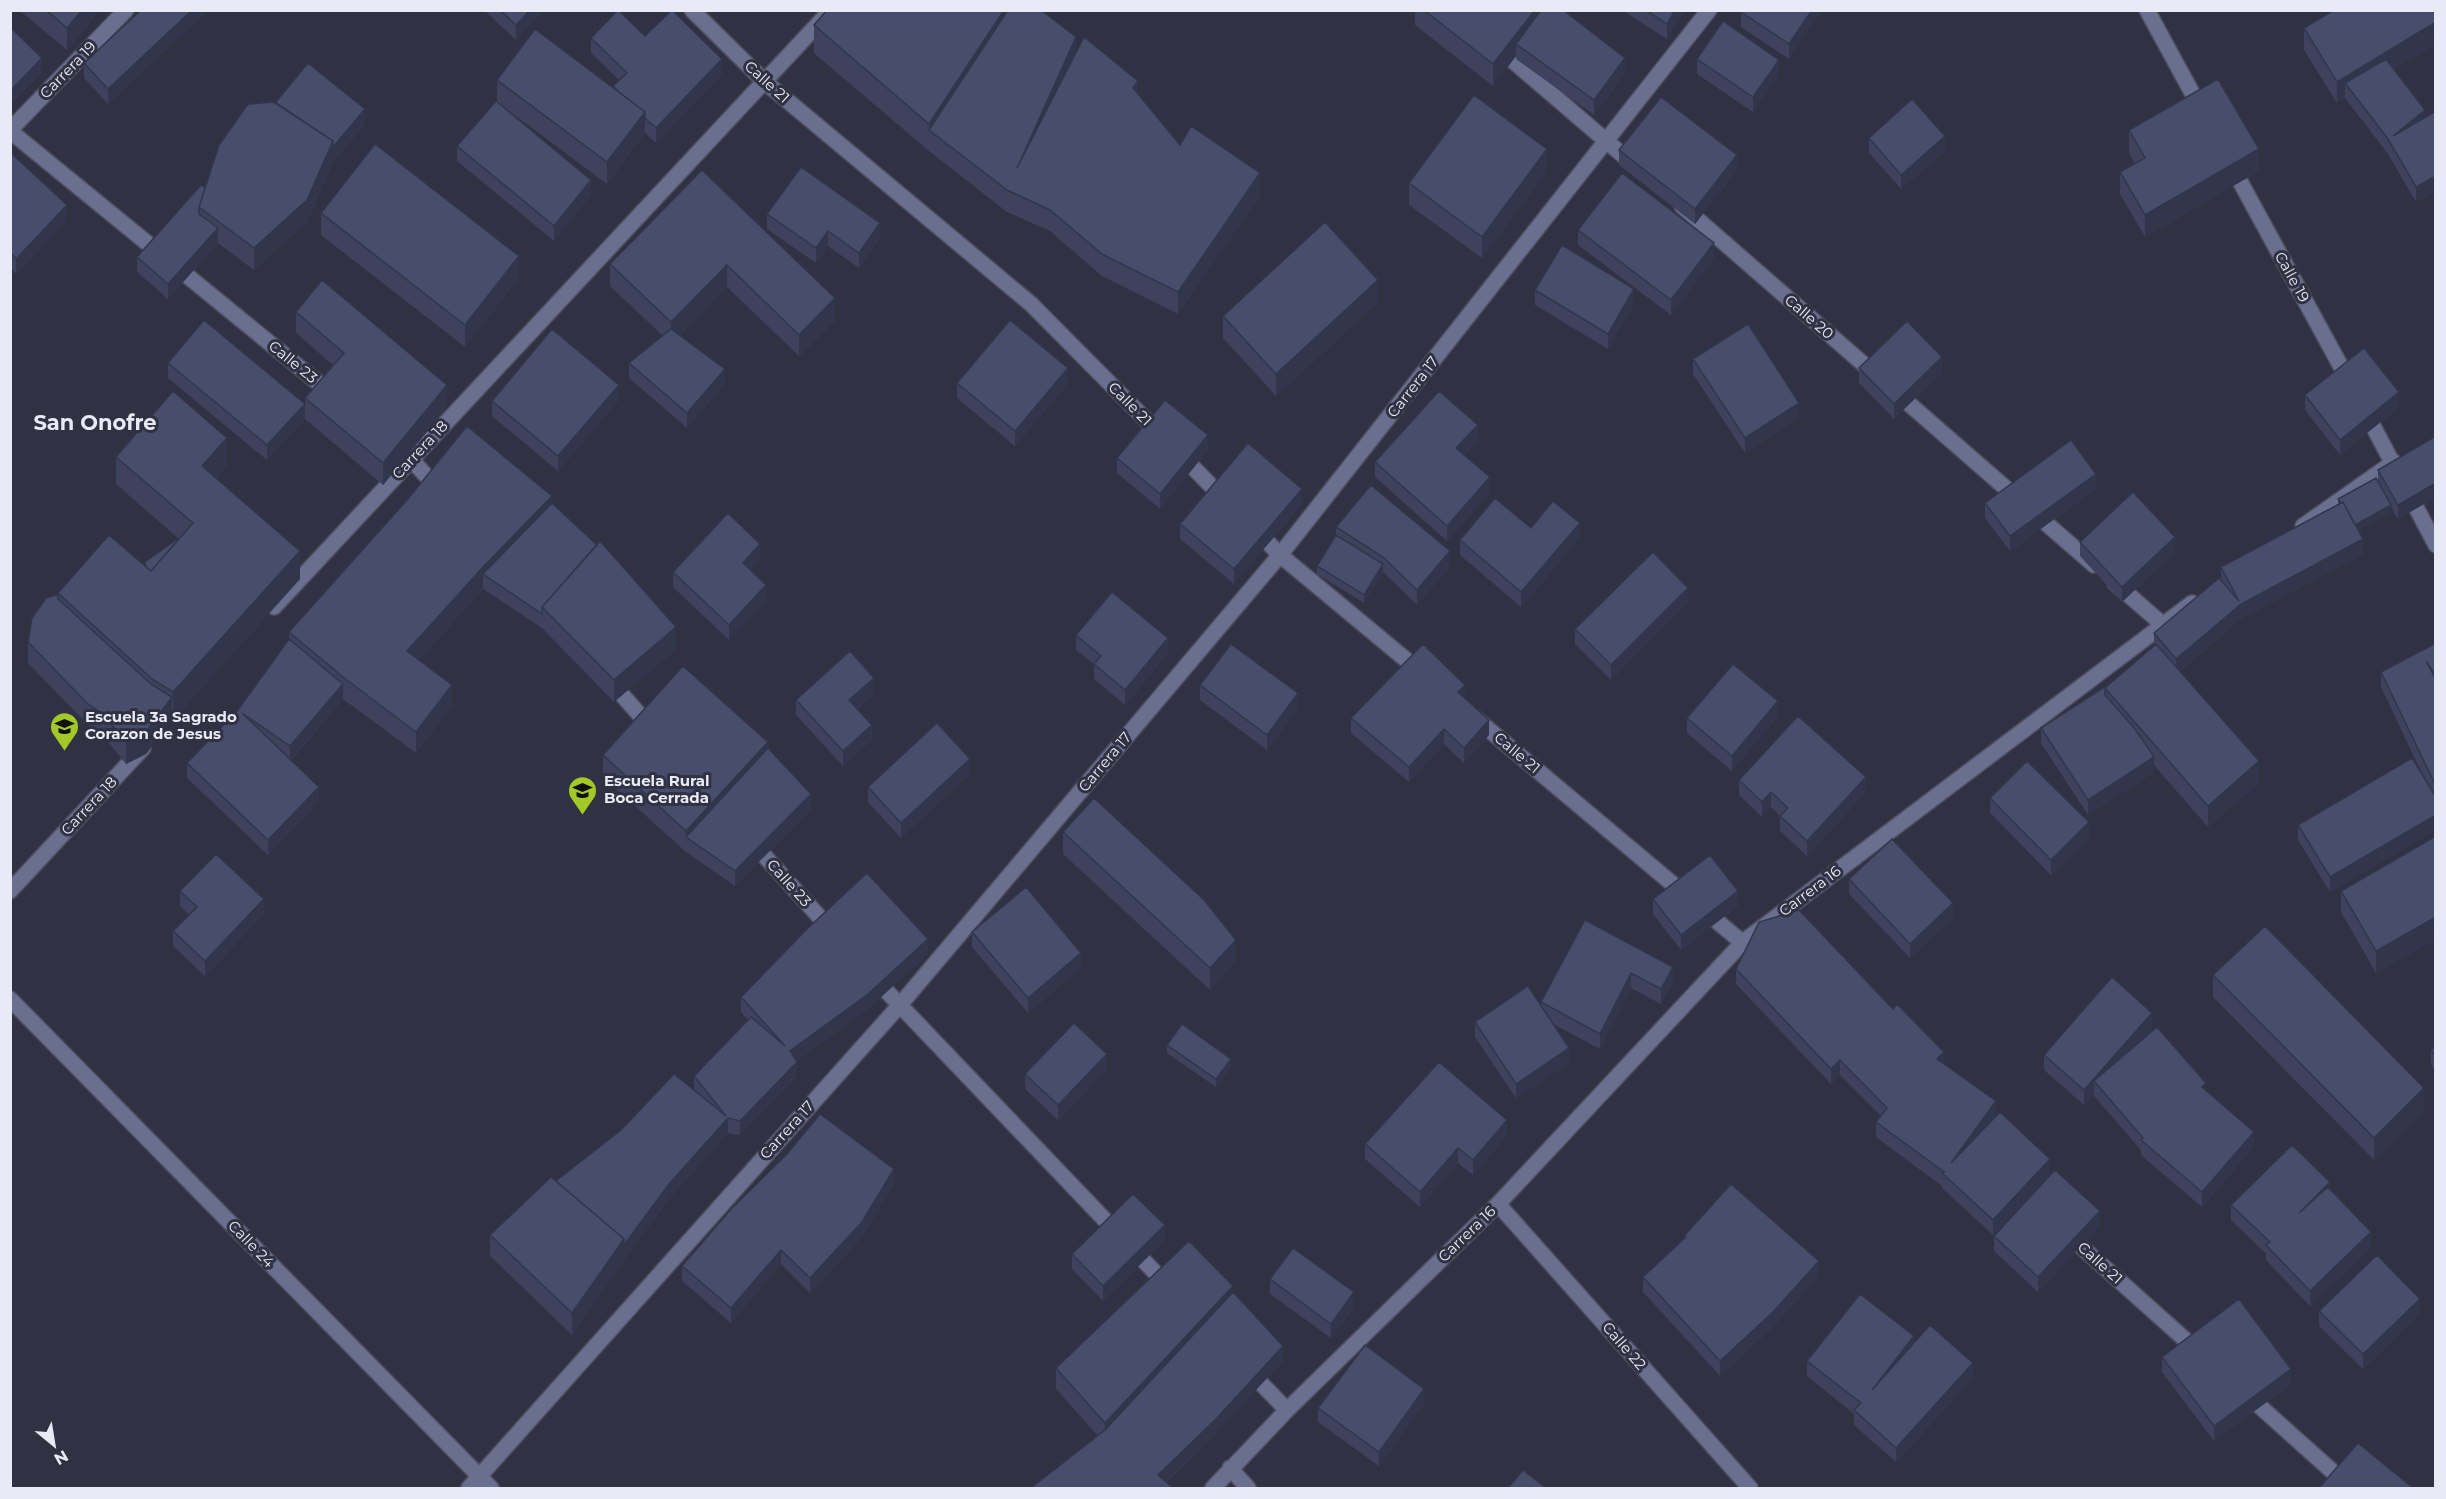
<svg xmlns="http://www.w3.org/2000/svg" width="2446" height="1499" viewBox="0 0 2446 1499" font-family="Montserrat,sans-serif">
<rect width="100%" height="100%" fill="#303243"/>
<g fill="none" stroke-linecap="round" stroke-linejoin="round">
<defs>
<path id="minor" d="M692 10 765 82 1031 304 1161 435
M2147 10 2202 111
M1498 48 1632 163
M10 130 126 10
M10 131 332 394
M2230 163 2351 385
M1682 206 2094 565
M2365 411 2436 545
M393 443 411 459 439 490
M1180 454 1226 501
M2303 526 2394 462
M1254 528 1280 555 1422 673
M2115 583 2162 624
M274 607 831 10
M609 680 653 730
M1475 718 1762 959
M752 842 832 931
M10 891 143 748
M874 978 1168 1286
M10 999 491 1488
M1498 1204 1750 1488
M2067 1234 2199 1352
M1247 1369 1287 1410
M2246 1394 2351 1488
M1230 1468 1248 1488
M469 1488 899 1006 1280 555 1709 10
M1213 1488 1287 1410 1498 1204 1743 942 2192 603"/>
</defs>
<use href="#minor" stroke="#4d4f5f" stroke-width="18"/>
<use href="#minor" stroke="#6a6f8f" stroke-width="15"/>
</g>
<path fill="#3e425d" d="M19 10H100L67 50Z
M141 10H208L108 104 84 78V63Z
M484 10H544L516 40Z
M1415 10H1563L1625 73 1594 115 1516 59V56L1493 86 1415 25Z
M1622 10H1685L1667 39Z
M1822 10 1789 59 1741 27V12Z
M2436 10V44L2394 69 2425 117 2436 111V191L2416 202 2388 154 2345 98 2337 103 2304 50V28Z
M814 25 1076 54 1138 94 1180 145 1260 195 1178 314 1102 276 1050 231 1007 212 929 151 814 53Z
M645 36 722 74 656 143 645 133 607 184 497 102 591 195 554 241 457 161V146L497 102V80L613 88V86L619 80 591 53V38Z
M1697 59 1779 75 1753 112 1697 74Z
M365 124 333 162 307 222 254 270 218 243 168 299 137 272V257L205 188Z
M2129 130 2259 171 2145 237 2120 194V172L2135 164 2129 152Z
M1869 138 1945 151 1901 189 1869 153Z
M1619 150 1737 170 1695 224 1619 165Z
M10 152 67 220 16 274 10 267Z
M702 170 835 320 799 356 727 287 680 335 725 384 687 428 629 378V363L663 336 610 286V264Z
M1547 171 1482 258 1409 205V183Z
M321 213 519 278 465 347 321 235Z
M767 214 880 238 859 268 828 246 816 263 767 229Z
M1578 230 1714 258 1671 315 1578 245Z
M1535 290 1634 304 1608 349 1535 305Z
M1378 302 1276 396 1223 338V316Z
M296 312 447 407 383 485 305 419 267 460 168 378V363L305 404V398L333 365 296 333Z
M1693 359 1799 418 1745 453 1693 374Z
M1859 368 1942 372 1894 419 1859 383Z
M957 383H1068L1015 446 957 398Z
M2305 395 2399 407 2340 455 2305 410Z
M619 400 558 471 492 416V401Z
M2436 436V497L2398 519 2391 507V513L2358 530 2363 554 2241 619 2180 671 2259 783 2208 827 2154 765V772L2088 815 2041 743V728L2107 686 2154 646V633L2221 580V567L2338 504V499L2378 481V470Z
M1478 440 1464 455 1490 492 1447 541 1375 477V462Z
M1208 450 1160 509 1117 473V458Z
M116 457 227 466 216 478 300 579 173 720 172 719 146 754 126 764 104 737 87 724 28 663V642L46 598 146 567 179 539 116 484Z
M2096 489 2010 551 1985 518V503Z
M552 503 676 649 614 702 542 628 483 589 419 660 452 706 416 753 343 699 291 760 319 802 268 855 187 778V763L238 710 289 639V632Z
M1302 504 1234 584 1180 539V524Z
M1336 527 1450 566 1417 605 1383 572 1364 603 1317 574V566L1336 535Z
M1531 528 1580 538 1521 607 1460 555V540Z
M2080 542 2175 552 2122 602 2080 556Z
M760 559 750 570 766 600 729 640 673 587V572Z
M1688 602 1611 680 1575 644V629Z
M1076 635 1168 653 1125 705 1094 679V664L1076 650Z
M2436 643V830L2330 892 2298 840V825L2427 784 2381 687V672L2421 651Z
M1200 685 1298 708 1267 750 1200 700Z
M874 693 857 709 872 740 843 766 796 715V700Z
M1778 716 1732 771 1687 733V718Z
M1351 718 1489 735 1464 763 1444 744 1409 782 1351 733Z
M768 748 811 809 735 886 686 852 603 777V755Z
M970 774 901 838 868 802V787Z
M1739 780 1866 792 1807 856 1780 831V816L1771 807 1762 817 1739 795Z
M1990 798 2089 837 2051 875 1990 813Z
M1063 832 1236 961 1210 990 1063 854Z
M2436 836V939L2376 973 2341 912V891Z
M1849 879 1953 918 1910 958 1849 894Z
M180 891 264 914 205 976 173 946V931L189 915 180 906Z
M1653 899 1738 906 1681 950 1653 914Z
M1585 920 1673 982 1661 1004 1631 988 1600 1049 1553 1024 1569 1063 1516 1098 1475 1037V1022L1541 1005V1002Z
M972 932 1081 968 1028 1013 972 947Z
M928 954 868 1009 796 1061 797 1077 740 1135 728 1133 669 1199 624 1260 572 1335 490 1256V1235L556 1181 694 1090V1076L748 1020 741 1012V997Z
M1736 969 1944 1064 1996 1116 2050 1174 1993 1235 1942 1188V1186L1876 1137V1122L1881 1116 1840 1075 1831 1084 1736 984Z
M2213 975 2424 1110 2374 1160 2213 997Z
M2152 1028 2138 1044 2206 1090 2254 1147 2202 1207 2141 1155V1150L2094 1096V1094L2084 1105 2044 1070V1055Z
M1167 1045 1231 1067 1216 1087 1167 1053Z
M2436 1047V1073L2431 1064V1049Z
M1107 1069 1058 1120 1025 1089V1074Z
M1507 1135 1473 1175 1458 1163 1420 1207 1365 1159V1144Z
M894 1184 862 1237 810 1293 781 1264 731 1323 682 1281V1266Z
M2330 1189 2371 1247 2310 1306 2266 1260V1254L2231 1220V1205Z
M2100 1226 2038 1292 1994 1251V1236Z
M1684 1236 1819 1276 1772 1328 1720 1376 1643 1292V1277L1684 1238Z
M1165 1240 1103 1301 1072 1269V1254Z
M1270 1279 1354 1307 1331 1338 1270 1294Z
M1233 1292 1283 1361 1216 1433 1166 1482 1098 1436 1056 1389V1368Z
M2319 1311 2420 1314 2363 1369 2319 1326Z
M1914 1343 1973 1378 1896 1462 1854 1425V1414L1807 1376V1361Z
M2162 1357 2291 1384 2214 1441 2162 1372Z
M1424 1404 1379 1466 1318 1422V1408Z"/>
<path fill="#32364c" d="M82 10H100L67 50V28Z
M192 10H208L108 104V89Z
M530 10H544L516 40V25Z
M1004 10H1020L929 130V124Z
M1535 10H1549L1516 44V56L1493 86V64Z
M1675 10H1685L1667 39V24Z
M1812 10H1822V11L1789 59V44Z
M2436 22V44L2353 94 2345 83V98L2337 103V82Z
M1076 37V59L1017 168Z
M42 58V73L10 106V91Z
M1625 58V73L1594 115V100Z
M722 59V74L656 143V128Z
M1779 60V75L1753 112V97Z
M1138 81V103L1133 88Z
M365 109V124L333 162 307 222 254 270V248L333 141Z
M2425 110V125L2393 136Z
M645 112V133L607 184V162Z
M1945 136V151L1901 189V175Z
M1547 149V171L1482 258V237Z
M2259 149V171L2145 237V215Z
M1737 155V170L1695 224V209Z
M1260 173V195L1178 314V292Z
M2436 176V191L2416 202V187Z
M591 180V195L554 241V226Z
M67 205V220L16 274V259Z
M880 223V238L859 268V253Z
M218 228V243L168 299V284Z
M828 231V246L816 263V248Z
M1714 243V258L1671 315V300Z
M519 256V278L465 347V325Z
M727 265V287L671 344V322Z
M1378 280V302L1276 396V374Z
M1634 289V304L1608 349V334Z
M835 298V320L799 356V335Z
M1942 357V372L1894 419V404Z
M1068 368V383L1015 446V431Z
M725 369V384L687 428V413Z
M447 385V407L383 485V463Z
M619 385V400L558 471V456Z
M2399 392V407L2340 455V440Z
M1799 403V418L1745 453V438Z
M305 404V419L267 460V445Z
M1478 425V440L1456 463V448Z
M1208 435V450L1160 509V494Z
M227 438V466L202 494V466Z
M2096 474V489L2010 551V536Z
M1490 477V492L1447 541V526Z
M2436 483V497L2398 519V505Z
M1302 489V504L1234 584V569Z
M552 496V518L483 574V589L407 673V651L483 567Z
M2391 505V513L2353 533V525Z
M1580 523V538L1521 607V592Z
M2175 537V552L2122 602V587Z
M2363 539V554L2241 619 2176 674V659L2241 604Z
M760 544V559L743 578V563Z
M300 551V579L173 720V692Z
M1450 551V566L1417 605V590Z
M1383 564V572L1364 603V595Z
M766 585V600L729 640V625Z
M1688 588V602L1611 680V665Z
M676 627V649L614 702V680Z
M1168 638V653L1125 705V690Z
M874 678V693L849 715V700Z
M343 684V699L290 760V746Z
M452 685V706L416 753V732Z
M1465 685V700L1458 692Z
M1298 693V708L1267 750V735Z
M172 697V719L146 754 126 764V742Z
M1778 701V716L1732 771V756Z
M1489 720V735L1464 763V748Z
M872 725V740L843 766V751Z
M1444 729V744L1409 782V767Z
M768 742V763L686 837V852V831Z
M2154 757V772L2088 815V800Z
M970 759V774L901 838V823Z
M2259 761V783L2208 827V806Z
M1866 777V792L1807 856V841Z
M319 787V802L268 855V840Z
M1771 792V807L1762 817V802Z
M811 794V809L735 886V871Z
M2436 815V830L2330 892V877Z
M2089 822V837L2051 875V860Z
M1738 891V906L1681 950V935Z
M264 899V914L205 976V961Z
M1953 903V918L1910 958V944Z
M2436 917V939L2376 973V951Z
M928 939V954L868 1009 790 1066V1051Z
M1236 940V961L1210 990V968Z
M1081 953V968L1028 1013V998Z
M1673 967V982L1661 1004V989Z
M1631 973V988L1600 1049V1034Z
M2152 1013V1028L2100 1088 2094 1081V1094L2084 1105V1090Z
M1569 1048V1063L1516 1098V1084Z
M1944 1052V1067L1937 1059Z
M1107 1054V1069L1058 1120V1105Z
M1231 1059V1067L1216 1087V1079Z
M1840 1060V1075L1831 1084V1069Z
M797 1062V1077L740 1135V1121Z
M2424 1088V1110L2374 1160V1138Z
M1996 1101V1116L1951 1163Z
M728 1118V1133L669 1199 624 1260 572 1335V1313L624 1239 669 1184Z
M1507 1120V1135L1473 1175V1160Z
M2254 1132V1147L2202 1207V1192Z
M1458 1148V1163L1420 1207V1192Z
M2050 1159V1174L1993 1235V1220Z
M894 1169V1184L862 1237 810 1293V1278Z
M2330 1182V1197L2299 1213Z
M2100 1211V1226L2038 1292V1277Z
M1165 1225V1240L1103 1301V1286Z
M2371 1232V1247L2310 1306V1291Z
M781 1250V1264L731 1323V1308Z
M1819 1261V1276L1772 1328 1720 1376V1361Z
M1233 1286V1307L1105 1445V1423Z
M1354 1292V1307L1331 1338V1324Z
M2420 1299V1314L2363 1369V1354Z
M1914 1336V1351L1872 1390Z
M1283 1346V1361L1216 1433 1159 1488 1158 1475Z
M1973 1363V1378L1896 1462V1448Z
M2291 1369V1384L2214 1441V1426Z
M1424 1389V1404L1379 1466V1452Z"/>
<path fill="#484d6c" stroke="#32364c" stroke-width="1.5" d="M46 10H82L67 28Z
M141 10H192L108 89 84 63Z
M500 10H530L516 25Z
M618 10 645 36 672 10 722 59 656 128 645 118V112L619 92 613 86 627 73 591 38Z
M827 10H1004L929 124 814 25Z
M1008 10H1041L1076 37 1017 168 1084 37 1138 81 1133 88 1180 145 1191 126 1260 173 1178 292 1102 254 1050 210 1007 190 929 130Z
M1424 10H1535L1493 64Z
M1541 10H1563L1625 58 1594 100 1516 44Z
M1646 10H1675L1667 24Z
M1742 10H1812L1789 44 1741 12Z
M2334 10H2436V22L2337 82 2304 28Z
M1723 21 1779 60 1753 97 1697 59Z
M10 27 42 58 10 91Z
M535 29 645 112 607 162 497 80Z
M2386 59 2425 110 2393 136 2436 111V176L2416 187 2388 139 2345 83Z
M308 63 365 109 333 147V141L275 103Z
M2218 79 2259 149 2145 215 2120 172 2145 158 2129 130Z
M1474 95 1547 149 1482 237 1409 183Z
M1661 97 1737 155 1695 209 1619 150Z
M1912 99 1945 136 1901 175 1869 138Z
M496 101 591 180 554 226 457 146Z
M275 102 333 141 307 200 254 248 199 207 219 145 248 104Z
M375 144 519 256 465 325 321 213Z
M10 152 67 205 16 259 10 252Z
M801 167 880 223 859 253 828 231 816 248 767 214Z
M702 170 835 298 799 335 727 265 671 322 610 264Z
M1622 173 1714 243 1671 300 1578 230Z
M201 185 205 188 199 207V214L218 228 168 284 137 257Z
M1325 222 1378 280 1276 374 1223 316Z
M1562 245 1634 289 1608 334 1535 290Z
M322 280 447 385 383 463 305 398 344 353 296 312Z
M204 320 305 404 267 445 168 363Z
M1010 320 1068 368 1015 431 957 383Z
M1907 321 1942 357 1894 404 1859 368Z
M1748 324 1799 403 1745 438 1693 359Z
M552 329 619 385 558 456 492 401Z
M671 329 725 369 687 413 629 363Z
M2364 348 2399 392 2340 440 2305 395Z
M173 391 227 438 202 466 300 551 173 692 152 679 58 593 109 535 151 571 193 523 116 457Z
M1439 391 1478 425 1456 448 1490 477 1447 526 1375 462Z
M1165 400 1208 435 1160 494 1117 458Z
M467 426 552 496 483 567 407 651 452 685 416 732 343 677 289 632 408 499Z
M2436 436V483L2398 505 2378 470Z
M2071 440 2096 474 2010 536 1985 503Z
M1248 443 1302 489 1234 569 1180 524Z
M2376 478 2391 505 2355 525 2343 502 2341 503 2338 499Z
M1371 485 1450 551 1417 590 1383 557 1336 527Z
M2133 492 2175 537 2122 587 2080 542Z
M1495 498 1531 528 1553 501 1580 523 1521 592 1460 540Z
M2343 502 2363 539 2241 604 2176 659 2154 633 2219 578 2239 601 2221 567Z
M552 503 597 545 542 607V614L483 574Z
M728 513 760 544 743 563 766 585 729 625 673 572Z
M1336 535 1383 564 1364 595 1317 566Z
M176 540 177 541 151 571 146 567 145 562Z
M600 541 676 627 614 680 542 607Z
M1653 552 1688 588 1611 665 1575 629Z
M1112 592 1168 638 1125 690 1094 664 1101 656 1076 635Z
M58 594V599L152 685 172 697 146 732 126 742 104 715 87 703 28 642 32 618 46 598Z
M289 639 343 684 290 746 242 713 319 787 268 840 187 763 238 710Z
M2436 643V676L2426 661 2436 680V786L2381 672 2421 651Z
M1231 644 1298 693 1267 735 1200 685Z
M1423 644 1465 685 1458 692 1489 720 1464 748 1444 729 1409 767 1351 718Z
M2156 644 2259 761 2208 806 2105 688Z
M850 651 874 678 849 700 872 725 843 751 796 700Z
M1733 664 1778 701 1732 756 1687 718Z
M683 666 768 742 686 831 603 755Z
M2106 686H2107L2105 688V695L2135 729 2154 757 2088 800 2041 728Z
M1798 716 1866 777 1807 841 1780 816 1788 808 1771 792 1762 802 1739 780Z
M937 723 970 759 901 823 868 787Z
M768 748 811 794 735 871 686 837Z
M2412 758 2436 797V815L2330 877 2298 825Z
M2027 761 2089 822 2051 860 1990 798Z
M1094 798 1204 900 1236 940 1210 968 1063 832Z
M2436 836V917L2376 951 2341 891Z
M1892 839 1953 903 1910 944 1849 879Z
M216 854 264 899 205 961 173 931 197 907 180 891Z
M1710 855 1738 891 1681 935 1653 899Z
M867 873 928 939 868 994 790 1051 797 1062 740 1121 728 1118 669 1184 624 1245V1239L556 1181 621 1130 674 1074 726 1116 694 1076 751 1017 785 1046 741 997 807 929Z
M1026 887 1081 953 1028 998 972 932Z
M1799 910 1893 1009 1897 1004 1944 1052 1937 1059 1996 1101 1951 1163 2000 1112 2050 1159 1993 1220 1942 1173 1944 1172 1876 1122 1887 1108 1840 1060 1831 1069 1736 969 1759 922Z
M1585 920 1673 967 1661 989 1631 973 1600 1034 1541 1002Z
M2265 926 2424 1088 2374 1138 2213 975Z
M2112 977 2152 1013 2084 1090 2044 1055Z
M1528 986 1569 1048 1516 1084 1475 1022Z
M1074 1023 1107 1054 1058 1105 1025 1074Z
M1182 1024 1231 1059 1216 1079 1167 1045Z
M2157 1027 2206 1083 2202 1087 2254 1132 2202 1192 2141 1140 2143 1138 2094 1081Z
M2436 1047V1058L2431 1049Z
M1439 1062 1507 1120 1473 1160 1458 1148 1420 1192 1365 1144Z
M820 1114 894 1169 862 1222 810 1278 781 1250 731 1308 682 1266 732 1208 787 1154Z
M2292 1145 2330 1182 2299 1213 2328 1187 2371 1232 2310 1291 2266 1245 2270 1242 2231 1205Z
M2055 1170 2100 1211 2038 1277 1994 1236Z
M551 1177 624 1239 572 1313 490 1235Z
M1731 1184 1819 1261 1772 1313 1720 1361 1643 1277 1686 1237 1684 1236Z
M1133 1194 1165 1225 1103 1286 1072 1254Z
M1189 1241 1233 1286 1105 1423 1056 1368Z
M1293 1248 1354 1292 1331 1324 1270 1279Z
M2377 1255 2420 1299 2363 1354 2319 1311Z
M1233 1292 1283 1346 1216 1419 1158 1475 1173 1488H1031L1105 1430Z
M1860 1294 1914 1336 1872 1390 1930 1325 1973 1363 1896 1448 1854 1410 1861 1403 1807 1361Z
M2239 1299 2291 1369 2214 1426 2162 1357Z
M1365 1345 1424 1389 1379 1452 1318 1408Z
M2358 1443 2413 1488H2319Z
M1523 1470 1546 1488H1508Z"/>
<defs>
<symbol id="school-pin" viewBox="-11 -11 22 30"><path d="M0 17L-7.5 6A9.5 9.5 0 1 1 7.5 6Z" fill="#a2c927" stroke="#303243"/><path d="M0-5L7-2L0 1L-7-2ZM-4 1L0 2.5L4 1V4Q0 6-4 4Z" fill="#111"/></symbol>
</defs>
<g fill-rule="evenodd">
<use href="#school-pin" x="48" y="710" width="33" height="45"/>
<use href="#school-pin" x="566" y="774" width="33" height="45"/>
</g>
<g text-anchor="middle" stroke-width="6" stroke-linejoin="round" paint-order="stroke">
<g font-size="15" fill="#e8eaf5" stroke="#303243">
<text transform="translate(68 70) rotate(-46)" y="5">Carrera 19</text>
<text transform="translate(767 82) rotate(42)" y="5">Calle 21</text>
<text transform="translate(2292 277) rotate(61)" y="5">Calle 19</text>
<text transform="translate(1809 317) rotate(41)" y="5">Calle 20</text>
<text transform="translate(293 362) rotate(39)" y="5">Calle 23</text>
<text transform="translate(1413 387) rotate(-52)" y="5">Carrera 17</text>
<text transform="translate(1130 404) rotate(45)" y="5">Calle 21</text>
<text transform="translate(420 450) rotate(-47)" y="5">Carrera 18</text>
<text transform="translate(1517 753) rotate(40)" y="5">Calle 21</text>
<text transform="translate(1105 762) rotate(-50)" y="5">Carrera 17</text>
<text transform="translate(89 806) rotate(-47)" y="5">Carrera 18</text>
<text transform="translate(789 883) rotate(48)" y="5">Calle 23</text>
<text transform="translate(1810 891) rotate(-37)" y="5">Carrera 16</text>
<text transform="translate(787 1130) rotate(-48)" y="5">Carrera 17</text>
<text transform="translate(1467 1234) rotate(-44)" y="5">Carrera 16</text>
<text transform="translate(251 1244) rotate(46)" y="5">Calle 24</text>
<text transform="translate(2100 1263) rotate(42)" y="5">Calle 21</text>
<text transform="translate(1624 1346) rotate(49)" y="5">Calle 22</text>
</g>
<g font-size="15" font-weight="bold" fill="#e8eaf5" stroke="#303243" text-anchor="start">
<text x="85" y="722">Escuela 3a Sagrado<tspan x="85" dy="17">Corazon de Jesus</tspan></text>
<text x="604" y="786">Escuela Rural<tspan x="604" dy="17">Boca Cerrada</tspan></text>
</g>
<g font-size="21" font-weight="bold" fill="#e8eaf5" stroke="#303243">
<text x="95" y="430">San Onofre</text>
</g>
</g>
<rect width="2446" height="1499" fill="none" stroke="#e8eaf5" stroke-width="24"/>
<g transform="translate(54 1445) rotate(150)" stroke="#303243" stroke-width="4.5" paint-order="stroke">
<path d="M0-4.5L10 22L0 15L-10 22Z" fill="#e8eaf5"/>
<text y="-9" font-size="16" font-weight="bold" text-anchor="middle" fill="#e8eaf5">N</text>
</g>
</svg>
